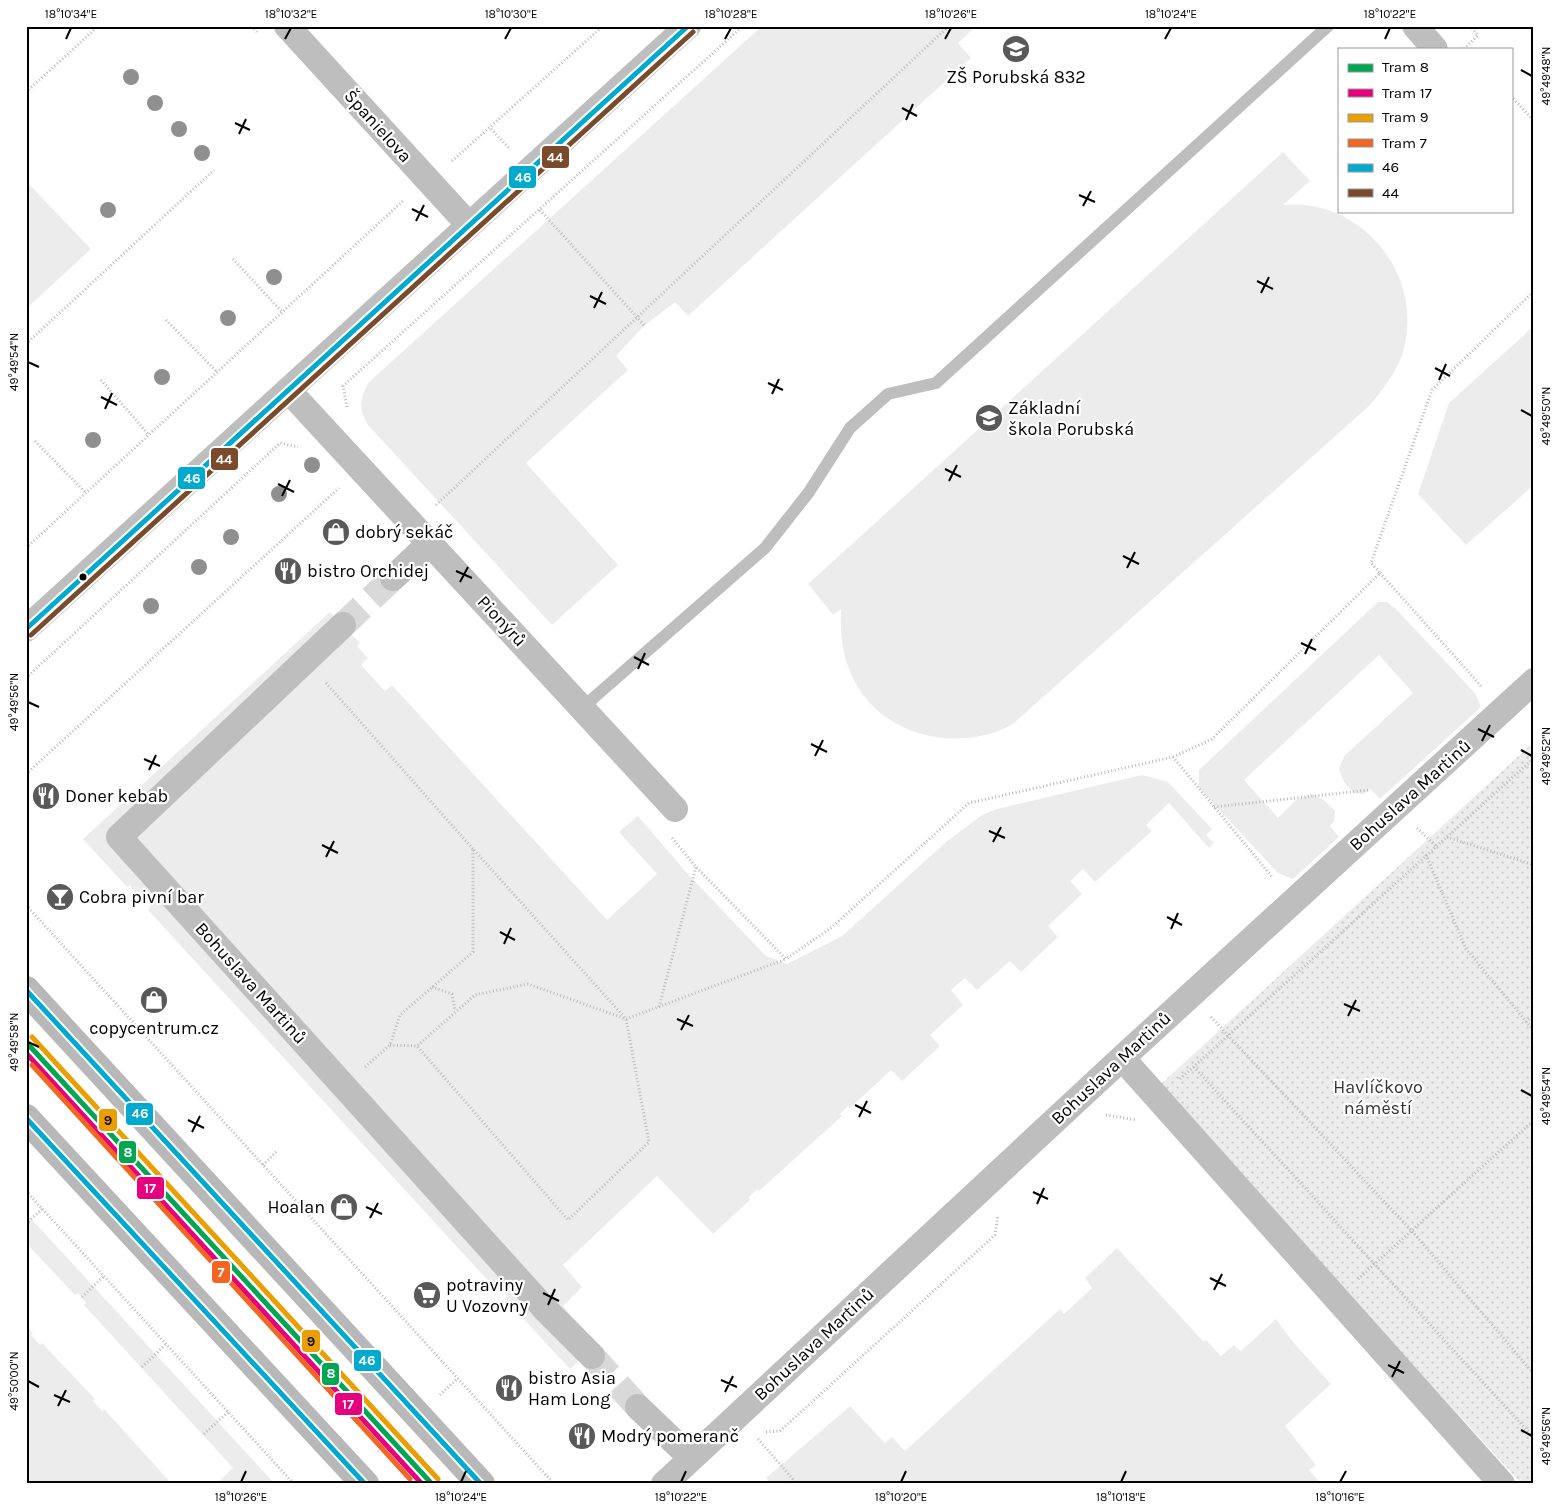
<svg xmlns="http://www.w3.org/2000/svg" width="1560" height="1510" viewBox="0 0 1560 1510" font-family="Karla,sans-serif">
<defs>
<pattern id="park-dots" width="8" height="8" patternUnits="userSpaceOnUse" patternTransform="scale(1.25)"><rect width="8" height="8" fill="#ececec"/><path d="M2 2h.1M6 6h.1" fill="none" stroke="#c9c9c9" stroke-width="1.8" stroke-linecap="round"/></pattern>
</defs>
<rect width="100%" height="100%" fill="#fff"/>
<path fill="#ececec" d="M762 26H971L972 30 958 43 971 58 688 316 675 302 644 326 616 356 628 370 526 463 618 565 552 625 368 425C358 408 360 400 368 383Z
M1283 152 1310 181 1283 205C1363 197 1427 278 1402 355 1395 374 1382 391 1369 406L1013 724C960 754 882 737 854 680 842 657 840 633 841 609L833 615 808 584Z
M26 181 91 249 26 309Z
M1534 326V485L1466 545 1418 494 1449 403Z
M1378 602H1387L1396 609 1475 693 1481 707 1380 799 1370 789 1364 794 1354 793 1344 782 1339 769 1344 756 1413 693 1379 655 1244 780 1278 818 1296 800 1312 794 1324 800 1335 811 1334 821 1330 826 1339 837 1293 879 1278 873 1199 788V770Z
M330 612 360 643 357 646 368 658 361 665 385 691 392 685 607 920 657 874 620 833V831L638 816 686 872 766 956 787 964 842 936 946 842 982 815 997 809 1142 775 1168 782 1212 829 1206 835 1214 843 1209 848 1169 803 1146 825 1152 831 1095 882 1083 869 1070 881 1082 894 1048 926 1058 937 1021 972 1010 961 977 990 965 978 951 990 963 1005 930 1035 940 1046 902 1081 891 1070 850 1108 848 1106 840 1114 842 1116 759 1191 757 1189 749 1197 750 1200 713 1234 657 1176 563 1265 582 1287 563 1306 592 1338 581 1359 570 1369 505 1299 507 1296 498 1286 495 1287 481 1273 148 910 151 906 142 896 139 900 130 885 127 887 83 839Z
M26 1213 275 1484H216L233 1468 84 1305 86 1303 78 1293 75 1295 26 1243Z
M1117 1248 1203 1341 1206 1340 1221 1356 1234 1345 1241 1351 1276 1319 1293 1342 1331 1384 1285 1426 1316 1465 1309 1470 1321 1484H771L766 1478 850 1406 885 1443 892 1437 905 1451 1060 1309 1064 1314 1092 1288 1085 1278Z
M26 1325 33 1333 31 1335 40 1345 42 1343 95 1399 93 1401 102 1411 104 1409 172 1484H26Z"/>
<path fill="url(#park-dots)" d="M1534 742V1484H1522L1166 1096 1161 1084Z"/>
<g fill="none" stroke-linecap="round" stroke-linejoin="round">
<path stroke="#d9d9d9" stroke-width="26" stroke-dasharray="26 13" stroke-linecap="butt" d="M343 625 393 578
M592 1356 638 1407"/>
<path stroke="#b9b9b9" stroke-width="3" stroke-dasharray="1 2.5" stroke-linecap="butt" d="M252 26 257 32
M1464 49 1478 35 1470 26
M26 92 94 30
M1511 96 1534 121
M491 129 510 149
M452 161 603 26
M540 210 645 326
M233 259 283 313
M166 320 217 372
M26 344 214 170
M101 380 149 435
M347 407 343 386 743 26
M35 441 86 493
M436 505 949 26
M26 548 404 200
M1380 573 1482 687
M26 678 280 443 298 447
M326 683 473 849
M1173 757 1212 739 1380 573 1371 563 1432 390 1534 291
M26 774 339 488
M1214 807 1369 790
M1417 828 1436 846
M1447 837 1534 865
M672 838 696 867 786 959 831 928 969 803 1173 757 1273 878
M1426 855 1466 949 1534 1031
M26 905 554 1484
M432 987 452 994 455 1011
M659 1007 696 867
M1211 1017 1411 1230 1534 1374
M1526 1022 1534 1015
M390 1045 417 1046 475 995 528 984 626 1019 786 959
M365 1067 390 1045 400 1015 473 952V849L626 1019 649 1142 568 1220 417 1046
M1194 1067 1534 1438
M1180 1079 1534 758
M1106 1115 1136 1120
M263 1165 277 1151
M26 1191 294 1484
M26 1224 42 1209
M1358 1279 1534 1120
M82 1297 104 1276
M142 1367 166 1344
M440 1395 458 1378
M766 1432 780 1431 995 1235 998 1216
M204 1434 228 1412
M758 1439 797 1484
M378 1452 395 1436"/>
<path stroke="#bebebe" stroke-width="12" d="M582 708 765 548 809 492 850 428 888 394 936 383 1328 26"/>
<path stroke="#bebebe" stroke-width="26" d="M287 26 469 225
M1415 26 1435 49
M288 390 675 809
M393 578 430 543
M343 625 119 837 544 1308 592 1356
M26 629 688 26
M1122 1058 1502 1484
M638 1407 691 1458
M664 1484 1122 1058 1534 681"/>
<path stroke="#b8b8b8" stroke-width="28" d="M26 990 481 1484
M26 1118 365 1484"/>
<defs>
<path id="bus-1" d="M26 629 688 26
M26 990 481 1484
M26 1118 365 1484"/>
<path id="bus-2" d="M31 635 693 32"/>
</defs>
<use href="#bus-1" stroke="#fff" stroke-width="9"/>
<use href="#bus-2" stroke="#fff" stroke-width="9"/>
<use href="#bus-1" stroke="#00a9ce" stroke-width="5"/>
<use href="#bus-2" stroke="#7a4b2a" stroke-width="5"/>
<defs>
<path id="tram-1" d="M26 1042 432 1484"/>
<path id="tram-2" d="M26 1053 422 1484"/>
<path id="tram-3" d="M32 1037 438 1479"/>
<path id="tram-4" d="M32 1065 410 1479"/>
</defs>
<use href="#tram-1" stroke="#fff" stroke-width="9"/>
<use href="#tram-2" stroke="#fff" stroke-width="9"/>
<use href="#tram-3" stroke="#fff" stroke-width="9"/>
<use href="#tram-4" stroke="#fff" stroke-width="9"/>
<use href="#tram-1" stroke="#00a651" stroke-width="5"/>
<use href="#tram-2" stroke="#e5007d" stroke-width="5"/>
<use href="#tram-3" stroke="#eb9e00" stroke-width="5"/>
<use href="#tram-4" stroke="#f26522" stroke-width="5"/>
</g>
<g fill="#8f8f8f">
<circle cx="131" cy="77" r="8"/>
<circle cx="155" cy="103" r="8"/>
<circle cx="179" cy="129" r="8"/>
<circle cx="202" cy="153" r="8"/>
<circle cx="108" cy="210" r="8"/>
<circle cx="274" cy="277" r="8"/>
<circle cx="228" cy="318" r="8"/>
<circle cx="162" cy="377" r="8"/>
<circle cx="93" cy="440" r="8"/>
<circle cx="312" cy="465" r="8"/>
<circle cx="279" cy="494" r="8"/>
<circle cx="231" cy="537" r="8"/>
<circle cx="199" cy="567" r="8"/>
<circle cx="151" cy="606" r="8"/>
</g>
<path fill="none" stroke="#000" stroke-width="2" d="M66 39 71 28M285 39 291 28M505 39 511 28M725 39 731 28M945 39 951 28M1165 39 1171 28M1385 39 1390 28M1521 70 1532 76M902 108 917 116M906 120 913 104M235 123 250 130M239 134 246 119M1079 195 1095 202M1083 206 1091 191M412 209 428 217M416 221 424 205M1257 281 1273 289M1261 293 1269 277M590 296 606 304M594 308 602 292M28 362 39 367M1435 368 1450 376M1439 380 1446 364M768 383 783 390M772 394 779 379M101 397 117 405M105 409 112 393M1521 410 1532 416M945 469 961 477M949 481 957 465M278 484 294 492M282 496 290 480M1123 556 1139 564M1127 568 1135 552M456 571 472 578M460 582 468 567M1301 643 1316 650M1305 654 1312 639M634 657 649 665M638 669 645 653M28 702 39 707M1478 729 1494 737M1482 741 1490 725M811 744 827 752M1521 750 1532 756M815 756 823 740M144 759 160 766M149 770 156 755M989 831 1005 838M993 842 1001 827M322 845 338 853M326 857 334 841M1167 917 1182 925M1171 929 1178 913M500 932 515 940M504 944 511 928M1344 1004 1360 1011M1348 1016 1356 1000M677 1019 693 1026M681 1030 689 1015M28 1042 39 1047M1521 1090 1532 1096M855 1105 871 1113M859 1117 867 1101M188 1120 204 1128M192 1132 200 1116M1033 1192 1048 1199M1037 1204 1044 1188M366 1207 382 1214M370 1218 378 1203M1210 1278 1226 1286M1214 1290 1222 1274M543 1293 559 1301M548 1305 555 1289M1388 1365 1404 1373M1392 1377 1400 1361M721 1380 737 1387M28 1381 39 1387M725 1392 733 1376M54 1395 70 1402M58 1406 66 1390M1521 1430 1532 1436M241 1482 246 1471M461 1482 466 1471M681 1482 686 1471M901 1482 906 1471M1121 1482 1126 1471M1340 1482 1346 1471"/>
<defs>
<symbol id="school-disc" viewBox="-11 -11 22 22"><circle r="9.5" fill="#595959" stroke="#fff"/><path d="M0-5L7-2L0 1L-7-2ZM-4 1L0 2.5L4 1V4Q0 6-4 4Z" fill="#fff"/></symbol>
<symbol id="shop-disc" viewBox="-11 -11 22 22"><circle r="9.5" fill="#595959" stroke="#fff"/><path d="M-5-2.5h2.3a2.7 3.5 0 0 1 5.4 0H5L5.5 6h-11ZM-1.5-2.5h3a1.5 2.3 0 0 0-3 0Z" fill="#fff"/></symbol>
<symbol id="restaurant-disc" viewBox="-11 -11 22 22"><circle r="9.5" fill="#595959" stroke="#fff"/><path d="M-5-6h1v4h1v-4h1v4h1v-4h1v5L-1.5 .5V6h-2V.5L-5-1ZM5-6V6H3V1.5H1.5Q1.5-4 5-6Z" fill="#fff"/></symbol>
<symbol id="bar-disc" viewBox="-11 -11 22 22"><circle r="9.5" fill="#595959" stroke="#fff"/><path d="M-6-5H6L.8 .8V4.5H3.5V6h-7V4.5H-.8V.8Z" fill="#fff"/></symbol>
<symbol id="supermarket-disc" viewBox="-11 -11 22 22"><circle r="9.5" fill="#595959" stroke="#fff"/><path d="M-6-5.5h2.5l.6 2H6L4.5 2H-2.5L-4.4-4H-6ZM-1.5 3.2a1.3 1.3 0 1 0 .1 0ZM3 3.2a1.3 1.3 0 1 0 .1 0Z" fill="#fff"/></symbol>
</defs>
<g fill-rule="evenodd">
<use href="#school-disc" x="1000" y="33" width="32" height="32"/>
<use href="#school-disc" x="973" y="402" width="32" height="32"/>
<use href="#shop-disc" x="320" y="516" width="32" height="32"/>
<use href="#restaurant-disc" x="272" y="555" width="32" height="32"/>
<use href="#restaurant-disc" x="30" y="780" width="32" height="32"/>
<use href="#bar-disc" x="44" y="881" width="32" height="32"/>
<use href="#shop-disc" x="138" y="984" width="32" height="32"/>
<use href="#shop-disc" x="328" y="1191" width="32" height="32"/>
<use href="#supermarket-disc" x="411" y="1279" width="32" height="32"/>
<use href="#restaurant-disc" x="493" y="1372" width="32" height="32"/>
<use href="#restaurant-disc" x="566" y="1420" width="32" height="32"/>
</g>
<circle fill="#000" stroke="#fff" stroke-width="2" cx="83" cy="577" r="4.5"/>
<g text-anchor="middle" stroke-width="4.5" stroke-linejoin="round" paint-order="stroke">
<g font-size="18" fill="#000" stroke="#fff" text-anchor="start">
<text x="1016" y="83" text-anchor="middle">ZŠ Porubská 832</text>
<text x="1008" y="414">Základní<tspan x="1008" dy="21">škola Porubská</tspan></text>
<text x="355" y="538">dobrý sekáč</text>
<text x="307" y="577">bistro Orchidej</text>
<text x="65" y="802">Doner kebab</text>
<text x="79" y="903">Cobra pivní bar</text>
<text x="154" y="1034" text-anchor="middle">copycentrum.cz</text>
<text x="325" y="1213" text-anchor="end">Hoalan</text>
<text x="446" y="1291">potraviny<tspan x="446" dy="21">U Vozovny</tspan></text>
<text x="528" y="1384">bistro Asia<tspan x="528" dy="21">Ham Long</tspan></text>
<text x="601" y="1442">Modrý pomeranč</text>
</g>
<g font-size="18" fill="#000" stroke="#fff">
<text transform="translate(378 126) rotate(48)" y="6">Španielova</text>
<text transform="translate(502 621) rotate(47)" y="6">Pionýrů</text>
<text transform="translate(1410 795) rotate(-42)" y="6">Bohuslava Martinů</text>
<text transform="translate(251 983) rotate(48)" y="6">Bohuslava Martinů</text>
<text transform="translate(1111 1068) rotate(-43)" y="6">Bohuslava Martinů</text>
<text transform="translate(814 1344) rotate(-43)" y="6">Bohuslava Martinů</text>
</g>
<g font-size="18" fill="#333" stroke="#fff">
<text x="1378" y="1093">Havlíčkovo<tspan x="1378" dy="21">náměstí</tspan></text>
</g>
</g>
<g stroke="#fff" stroke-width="2">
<rect x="541" y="145" width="29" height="24" rx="5" fill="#7a4b2a"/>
<rect x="508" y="165" width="29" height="24" rx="5" fill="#00a9ce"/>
<rect x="210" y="447" width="29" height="24" rx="5" fill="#7a4b2a"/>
<rect x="177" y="466" width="29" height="24" rx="5" fill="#00a9ce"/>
<rect x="125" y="1102" width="29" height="24" rx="5" fill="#00a9ce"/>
<rect x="98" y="1108" width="20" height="24" rx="5" fill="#eb9e00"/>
<rect x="118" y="1140" width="19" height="24" rx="5" fill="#00a651"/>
<rect x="136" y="1176" width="29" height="24" rx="5" fill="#e5007d"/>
<rect x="211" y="1260" width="20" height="24" rx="5" fill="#f26522"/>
<rect x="301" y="1329" width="20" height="24" rx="5" fill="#eb9e00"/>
<rect x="353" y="1349" width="29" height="23" rx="5" fill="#00a9ce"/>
<rect x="321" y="1362" width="19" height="24" rx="5" fill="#00a651"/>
<rect x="334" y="1392" width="29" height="24" rx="5" fill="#e5007d"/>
</g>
<g font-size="14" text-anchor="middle" font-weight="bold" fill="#fff">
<text x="555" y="162">44</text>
<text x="523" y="182">46</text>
<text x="224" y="464">44</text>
<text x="192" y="483">46</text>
<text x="140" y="1118">46</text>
<text x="128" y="1157">8</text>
<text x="150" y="1193">17</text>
<text x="221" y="1277">7</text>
<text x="367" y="1365">46</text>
<text x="331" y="1378">8</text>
<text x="348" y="1409">17</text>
</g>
<g font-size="14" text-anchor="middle" font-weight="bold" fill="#111">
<text x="108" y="1125">9</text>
<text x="311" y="1346">9</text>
</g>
<rect width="1560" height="1510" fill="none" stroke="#ffffff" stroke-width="55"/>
<rect x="1338" y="48" width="175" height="165" fill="#ffffff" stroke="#999999"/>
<rect x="1348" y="64" width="25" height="8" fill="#00a651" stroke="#999999"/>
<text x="1382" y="72" font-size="15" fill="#000000">Tram 8</text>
<rect x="1348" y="89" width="25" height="8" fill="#e5007d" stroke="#999999"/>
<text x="1382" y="98" font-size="15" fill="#000000">Tram 17</text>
<rect x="1348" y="114" width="25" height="8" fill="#eb9e00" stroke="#999999"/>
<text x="1382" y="122" font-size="15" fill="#000000">Tram 9</text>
<rect x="1348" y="139" width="25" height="8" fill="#f26522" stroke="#999999"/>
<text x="1382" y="148" font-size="15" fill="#000000">Tram 7</text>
<rect x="1348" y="164" width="25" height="8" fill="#00a9ce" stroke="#999999"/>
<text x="1382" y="172" font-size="15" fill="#000000">46</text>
<rect x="1348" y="189" width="25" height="8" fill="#7a4b2a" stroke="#999999"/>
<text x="1382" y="198" font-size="15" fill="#000000">44</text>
<rect x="28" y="28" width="1504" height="1454" fill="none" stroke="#000" stroke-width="2"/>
<g font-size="12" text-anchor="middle" fill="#000">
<text x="71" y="18">18°10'34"E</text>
<text x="291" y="18">18°10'32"E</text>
<text x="511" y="18">18°10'30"E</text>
<text x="731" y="18">18°10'28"E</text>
<text x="951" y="18">18°10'26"E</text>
<text x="1171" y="18">18°10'24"E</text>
<text x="1390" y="18">18°10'22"E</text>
<text transform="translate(1546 76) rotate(-90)" y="4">49°49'48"N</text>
<text transform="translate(14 362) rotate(-90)" y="4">49°49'54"N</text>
<text transform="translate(1546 416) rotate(-90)" y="4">49°49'50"N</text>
<text transform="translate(14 702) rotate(-90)" y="4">49°49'56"N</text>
<text transform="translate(1546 756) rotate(-90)" y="4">49°49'52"N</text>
<text transform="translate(14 1042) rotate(-90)" y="4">49°49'58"N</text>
<text transform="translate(1546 1096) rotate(-90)" y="4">49°49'54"N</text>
<text transform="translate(14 1381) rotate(-90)" y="4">49°50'00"N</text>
<text transform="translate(1546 1436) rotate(-90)" y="4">49°49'56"N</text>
<text x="241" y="1501">18°10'26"E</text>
<text x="461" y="1501">18°10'24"E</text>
<text x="681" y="1501">18°10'22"E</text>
<text x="901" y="1501">18°10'20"E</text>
<text x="1121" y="1501">18°10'18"E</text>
<text x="1340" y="1501">18°10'16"E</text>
</g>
</svg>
